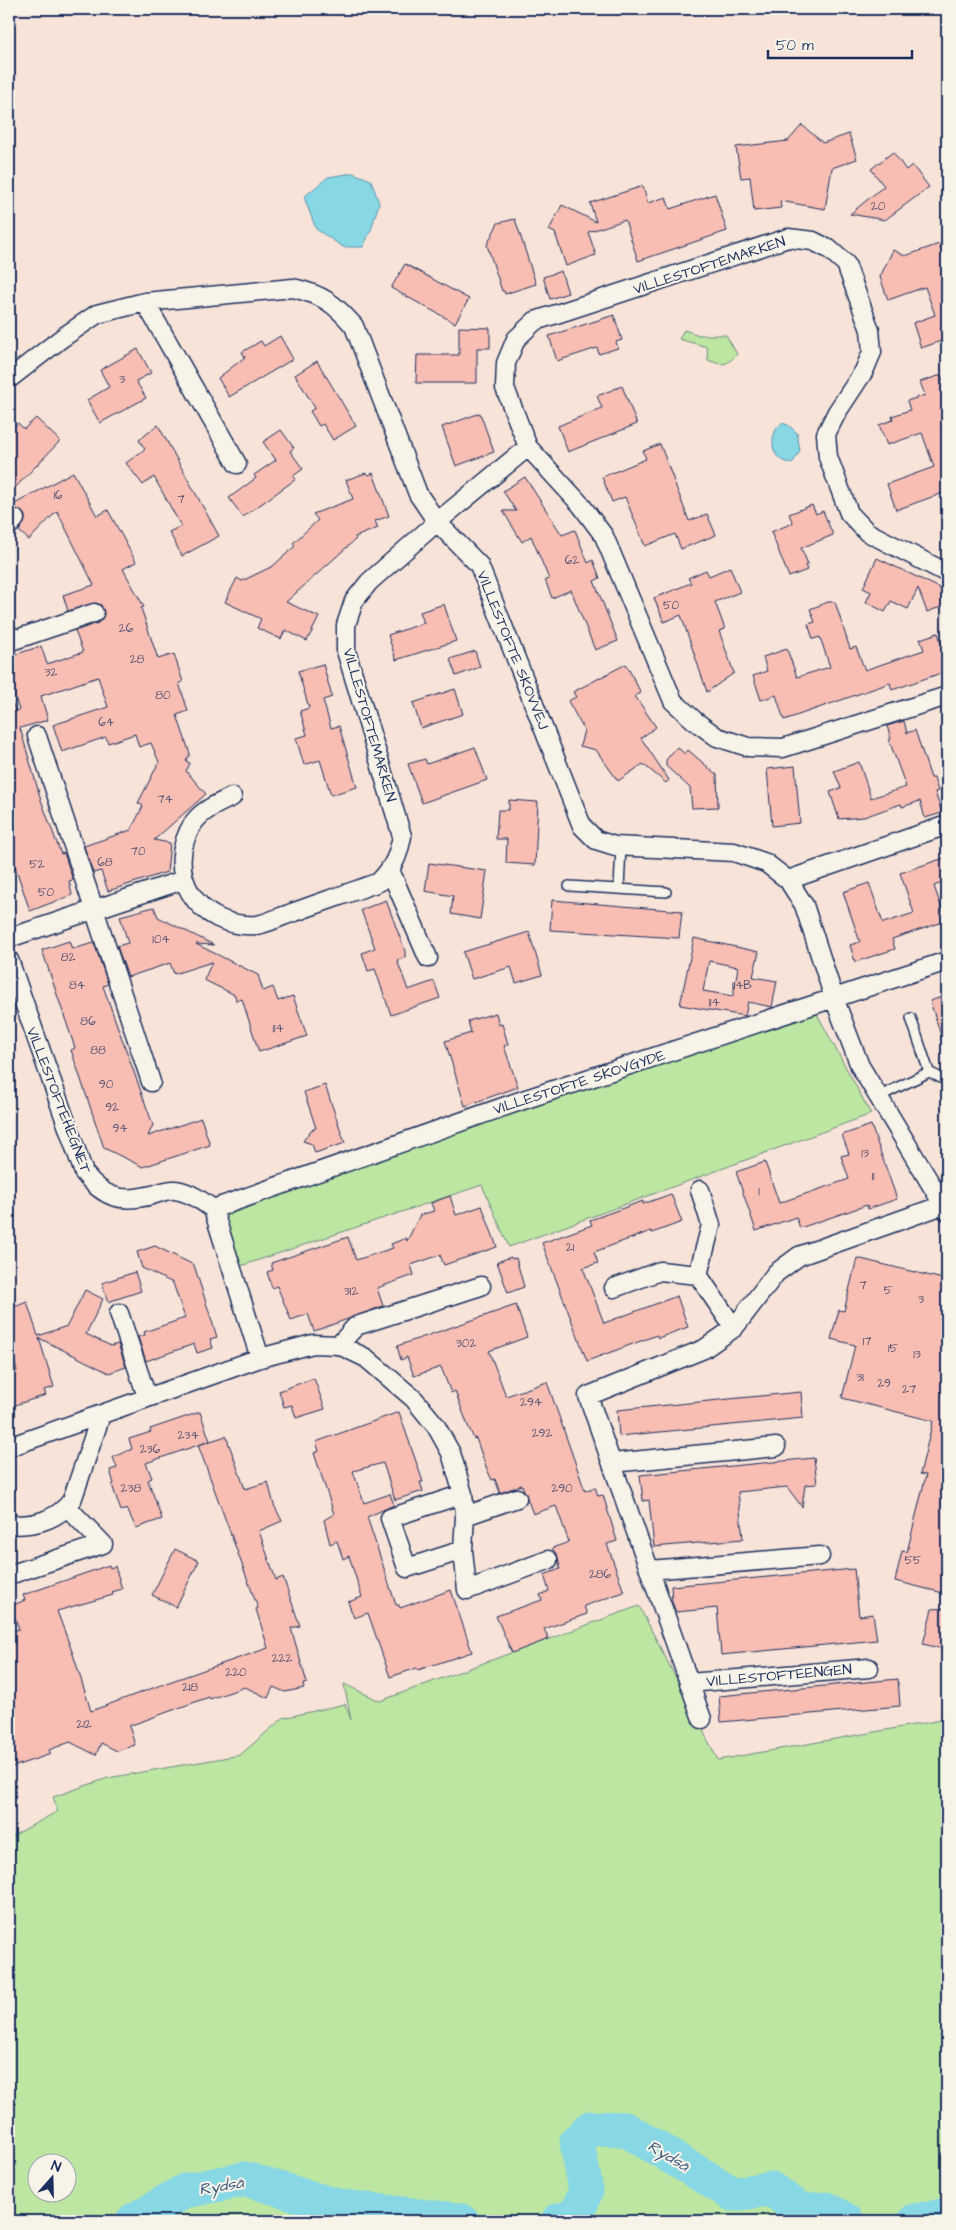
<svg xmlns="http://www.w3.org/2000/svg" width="956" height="2230" viewBox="0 0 956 2230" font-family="'Architects Daughter',sans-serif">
<rect width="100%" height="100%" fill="#f7e3d8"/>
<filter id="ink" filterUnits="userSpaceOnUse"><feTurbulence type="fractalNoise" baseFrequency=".02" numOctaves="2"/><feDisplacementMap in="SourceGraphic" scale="10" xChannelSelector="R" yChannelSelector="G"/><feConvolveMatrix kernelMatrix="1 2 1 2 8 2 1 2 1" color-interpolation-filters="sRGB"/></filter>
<g filter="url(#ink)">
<path fill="#bce6a2" stroke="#6c8a80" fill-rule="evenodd" d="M684 330 699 335H726L737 354C726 366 723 366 708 360L707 347 679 339Z
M817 1014 871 1114 509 1247 482 1185 241 1266 222 1212 529 1107Z
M639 1606 718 1760 947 1719V2221H9V1838L58 1811 53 1797 108 1778 240 1755 283 1718 345 1704 351 1720 344 1684 380 1701ZM38 2162H68V2192H38Z"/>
<path fill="#88d7e5" stroke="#5c94af" d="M353 173 371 180 379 203 371 230 363 247H343L316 229 304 197 328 177Z
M782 423 788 425 797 433 800 451 792 464C787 462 781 461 777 456 770 446 772 430 782 423Z"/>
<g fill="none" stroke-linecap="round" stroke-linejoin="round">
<path stroke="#88d7e5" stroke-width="35" d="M133 2221 185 2191 245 2179 341 2207 462 2221
M558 2221 577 2215 586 2190 577 2142 590 2128 625 2129 733 2194 771 2189 802 2211 827 2209 847 2221
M915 2221 947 2215"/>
</g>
<path fill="#f8bdb3" stroke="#1b2f5e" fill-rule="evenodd" d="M802 125 823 143 849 134 857 159 832 168 825 209 780 201 781 208 754 211 750 177 741 178 736 147 788 141Z
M893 152 906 170 912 165 929 187 885 220 850 214 884 186 871 169Z
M643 186 648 203 666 197 670 209 715 194 727 231 638 261 625 220 588 232 596 255 566 266 555 233 549 230 562 205 596 222 590 203Z
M515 219 536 284 505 294 504 291H502L487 245 498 223Z
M939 244 947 268V342L945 343 944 340 921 348 913 323 935 315 925 287 888 300 880 277 893 250 905 256Z
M405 264 469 299 455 323 391 288Z
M561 271 568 293 550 299 543 277Z
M614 315 622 340 616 342 618 348 599 354 597 348 557 361 549 336Z
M459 327 490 328V348H477V383H416L417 355H459Z
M280 336 293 359 229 397 218 378 245 357 242 352 261 341 264 346Z
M138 349 151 373 136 381 146 398 100 423 87 400 109 387 100 370Z
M317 361 356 426 333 440 323 424 319 426 310 411 315 408 295 375Z
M941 375 947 392V424L941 426 947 445V498H945L943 493 896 510 887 484 934 467 922 433 887 445 879 425 893 420 892 416 910 410 907 401 925 395 920 382Z
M622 386 637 424 568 452 558 426 602 408 597 396Z
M480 413 494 452 456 466 442 427Z
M36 418 60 441 9 494V433L18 423 24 429Z
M158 425 219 536 182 556 169 532 181 526 154 477 143 485 126 463 145 449 139 440Z
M281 430 294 448 290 451 303 469 293 476 296 479 243 517 229 498 256 478 254 475 276 460 263 442Z
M660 444 689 521 707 514 716 535 681 549 675 534 645 546 625 497 612 502 602 477 646 459 643 451Z
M73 472 97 516 108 510 136 562 123 569 144 607 141 608 158 659 174 654 183 682 179 683 188 711 177 715 190 754 186 761 190 763 186 771 206 794 154 840 170 843 167 872 108 891 101 871 93 873 84 846 131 830 143 806 138 803 159 762 151 743 139 747 135 734 108 743 106 737 62 752 53 725 108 707 98 677 41 696 48 720 20 728 41 800 61 854 64 853 73 880 69 881 72 895 30 911 9 848V703L12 702 15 711 19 710 9 679V649L17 654 41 646 47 664 83 652 75 631 98 623 104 615 101 605 96 603 68 611 63 595 94 585 57 511 29 540 19 531 25 521V515L17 509 9 511V507Z
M366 473 369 475 373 473 389 516 375 521 378 528 355 537 356 539 286 602 319 617 307 641 285 630 281 639 257 628 261 619 225 602 237 578 242 581 273 566 295 546 293 543 318 520 313 514 353 499 346 480Z
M525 477 562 535 575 530 588 563 593 560 600 578 594 581 618 641 595 650 571 590 552 598 545 580 549 579 531 536 522 542 503 511H516L503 491Z
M812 505 816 514 823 511 833 535 801 548 808 564 805 565 807 570 789 577 771 532 793 523 789 514Z
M877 558 940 588 946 605 927 612 918 588 908 609 891 601 885 612 866 602 871 592 863 588Z
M730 567 740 592 715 602 725 629 719 631 734 673 707 692 681 615 664 622 654 598 691 583 688 578 706 570 709 576Z
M828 602H835L850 649 856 647 865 670 924 650 920 639 938 633 947 662V671L892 690 890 683 784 720 776 695 761 700 753 676 767 671 763 657 787 649 797 677 830 667 820 637 813 639 808 624 815 622 810 609Z
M444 604 456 641 396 660 388 635 424 623 420 612Z
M475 651 480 667 456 676 450 659Z
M323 664 332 697 323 700 331 728 339 726 357 787 331 795 320 760 304 765 296 738 307 735 300 711 309 708 298 671Z
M626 664 641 693 635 696 656 727 641 738 669 780 666 783 643 764 618 781 596 750 580 746 584 730 568 701 576 697 573 692Z
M455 689 463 714 421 728 413 703Z
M904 721 907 733 915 730 931 778H934L938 791 935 792 942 813 925 818 920 801 902 807 901 804 864 817 839 819 830 792 841 788 834 771 859 762 871 798 906 787 889 740 891 739 887 726Z
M475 747 487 780 422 803 408 764 425 759 427 764Z
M677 747 685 754 688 750 717 775 718 807 692 808 690 788 666 766V760Z
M795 766 800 823 772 826 767 769Z
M509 800 538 802 535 865 506 863 507 839H496L498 810H509Z
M947 857V881L934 886 946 921 892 939 895 949 855 962 850 945 860 942 843 892 869 883 883 923 914 913 900 873Z
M429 863 487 871 480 919 451 914 453 896 425 891Z
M386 900 405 951V958L397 960 408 990 434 981 440 998 391 1015 375 969 368 971 362 953 375 948 361 910Z
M552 900 682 911 679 938 550 930Z
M154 907 158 917 214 945 196 944 258 975 263 991 273 987 278 1001 293 996 307 1036 259 1052 242 999 236 1001 235 995 204 980 212 962 174 974 170 963 128 977 117 946 128 943 120 916Z
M529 932 542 975 516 983 511 967 472 979 463 952Z
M694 938 759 952 753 977 777 981 772 1007 748 1002 745 1016 680 1005ZM709 961 738 967 733 996 703 991Z
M69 941 72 949 94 943 108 984 103 986 153 1125 148 1136 201 1118 210 1145 143 1167 104 1148 71 1050 75 1048 42 950Z
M947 995V1045H944L930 1001Z
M496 1013 499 1025 502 1024 508 1044 504 1046 518 1087 465 1106 445 1041 471 1033 468 1021Z
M325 1085 345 1143 315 1153 312 1144 303 1141 311 1130 316 1128 304 1092Z
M871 1125 897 1199 868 1209 867 1205 800 1228 796 1217 756 1231 736 1172 765 1162 779 1203 849 1179 841 1156 849 1154 842 1135Z
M671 1194 682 1222 652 1233 651 1231 594 1252 598 1263 583 1268 604 1323 677 1296 688 1327 658 1338 657 1335 587 1361 542 1243 592 1225 590 1220 643 1201V1204Z
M450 1196 456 1215 482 1206 497 1247 444 1265 440 1255 411 1265 414 1275 377 1288 383 1306 348 1319 314 1331 308 1314 291 1320 277 1286 272 1288 267 1272 273 1270 271 1263 348 1237 356 1260 393 1248 391 1244 406 1238 407 1241 420 1215 434 1211 431 1203Z
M155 1246 194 1265 217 1337 210 1339 213 1348 197 1353 194 1344 146 1361 138 1337 145 1335 144 1332 185 1318 173 1283 142 1268 137 1252Z
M511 1257 512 1259 516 1258 524 1287 508 1293 497 1262Z
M857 1258 947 1280V1481L942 1504 947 1506V1594L895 1581 902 1551 907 1552 926 1475 920 1474 933 1421 842 1398 855 1345 831 1339 839 1310 844 1311Z
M135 1272 141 1291 108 1302 102 1283Z
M85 1290 103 1299 86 1334 111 1346 118 1344 126 1367 109 1373 39 1338 54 1387 44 1390 46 1395 9 1407V1374L17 1371 9 1341V1309L27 1302 38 1336 67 1326Z
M516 1305 527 1337 489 1351 506 1396 547 1382 585 1491 595 1487 598 1496 603 1495 617 1541 607 1544 624 1592 584 1606 587 1614 544 1629 549 1639 512 1653 496 1616 542 1600 540 1595 549 1591 544 1575 560 1569 558 1557 552 1548 569 1542 556 1506 533 1514 522 1485 500 1493 495 1479 492 1480 486 1467 476 1438 474 1439 468 1426 455 1391 451 1393 441 1367 414 1376 407 1357 401 1360 397 1346Z
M314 1378 325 1409 296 1418 292 1405 284 1407 279 1391Z
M801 1392 803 1418 619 1436 617 1410Z
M200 1412 210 1441 146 1463 152 1478 148 1480 162 1519 136 1528 127 1509 121 1511 112 1485 114 1484 110 1470 117 1468 113 1457 132 1449 129 1439 151 1432 150 1429Z
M399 1412 423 1482H420L423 1491 395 1500 383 1463 353 1471 364 1503 390 1494 394 1505 367 1517 396 1605H399L400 1608 451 1590 472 1652 418 1670 417 1668 390 1677 368 1613 354 1618 348 1602 362 1597 349 1556 343 1559 337 1541 330 1544 324 1520 334 1514 314 1453 319 1451 316 1442Z
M226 1436 245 1489 268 1482 274 1505 282 1521 259 1531 276 1580 283 1577 300 1626 291 1628 307 1683 303 1684 304 1688 285 1692 273 1687 268 1698 245 1687 210 1699 209 1697 129 1726 135 1745 117 1751 101 1743 96 1755 70 1742 49 1750 51 1754 9 1768V1632L19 1629 11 1606 25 1600 23 1595 109 1565 110 1568 115 1566 122 1589 112 1592 113 1595 57 1611 73 1654 91 1711 169 1682 268 1648 256 1609 258 1608 198 1445Z
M814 1458 817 1484 805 1485 802 1507 787 1487 738 1492 743 1539 654 1547 649 1500 643 1501 640 1475Z
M175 1549 199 1561 176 1607 152 1595Z
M854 1569 859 1616 873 1614 877 1640 721 1655 717 1608 676 1612 672 1602 671 1586Z
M947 1608V1650L923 1644 932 1609Z
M898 1679 900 1706 721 1722 719 1696Z"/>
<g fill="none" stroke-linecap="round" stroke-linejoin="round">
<defs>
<path id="service" d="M569 886 666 892
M619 889 621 846
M911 1018 929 1072
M878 1097 929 1072 947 1081"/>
<path id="minor" d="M145 302 237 464
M9 379 62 338 97 314 145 302 293 288C323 295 334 303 354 326L418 494 437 522 479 565 582 826 596 840 615 846 734 852 766 863 788 880 804 905 834 998 860 1066 947 1211
M9 526 15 519
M947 573 867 532 849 513 828 457 826 434 837 412 864 371 872 352 870 330 846 264 829 249 813 241 788 238 535 321 516 339 506 363 505 388 528 447 581 505 604 536 673 701 695 721 717 737 748 747 783 748 947 696
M9 634 14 640 94 613
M37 736 151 1082
M232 797C219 803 203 810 194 822 161 872 198 929 256 925 266 924 279 917 289 914 319 903 349 893 379 882 394 866 398 857 402 836L346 651V625L354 601 369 582 437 522 528 447
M390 870 428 958
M788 880 947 825
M9 938 183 880
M9 960 84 1173C104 1198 121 1203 152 1195 159 1193 169 1189 175 1190 190 1192 202 1201 213 1209L260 1358
M700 1190 711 1225 698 1275 734 1328
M213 1209 523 1100 947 961
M614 1288 660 1271 698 1275
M119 1313 147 1397
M339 1345 356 1326 481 1286
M9 1447 260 1358 313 1344 339 1345 366 1358 414 1399 436 1426 451 1453 463 1494 465 1516 463 1550 467 1590 548 1560
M612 1463 776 1447
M465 1516 517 1498
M9 1524C32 1527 58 1520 72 1500L101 1415
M463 1550 407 1568 390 1518 463 1494
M649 1570 820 1556
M9 1575 103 1544 67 1507
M689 1683 869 1668
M702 1719 588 1396 704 1349 734 1328 776 1273 799 1256 943 1205"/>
</defs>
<use href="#service" stroke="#1b2f5e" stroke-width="12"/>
<use href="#minor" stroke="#1b2f5e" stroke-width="21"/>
<use href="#service" stroke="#f7f3e8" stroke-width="9"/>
<use href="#minor" stroke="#f7f3e8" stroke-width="18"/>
</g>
</g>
<g text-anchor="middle" stroke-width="4" stroke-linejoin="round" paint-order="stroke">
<g font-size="12" fill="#525273">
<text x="878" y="210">20</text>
<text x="122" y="383">3</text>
<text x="58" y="499">16</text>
<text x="181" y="503">7</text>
<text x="572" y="564">62</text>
<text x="671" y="609">50</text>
<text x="126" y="632">26</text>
<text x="137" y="663">28</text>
<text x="51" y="676">32</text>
<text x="163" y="699">80</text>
<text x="106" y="726">64</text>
<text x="165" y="803">74</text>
<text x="138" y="855">70</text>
<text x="105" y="866">68</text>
<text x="37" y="868">52</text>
<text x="46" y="896">50</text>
<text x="161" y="943">104</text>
<text x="68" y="961">82</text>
<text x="77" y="989">84</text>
<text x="742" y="989">114B</text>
<text x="714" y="1006">114</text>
<text x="88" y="1025">86</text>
<text x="278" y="1032">114</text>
<text x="98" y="1054">88</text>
<text x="106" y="1088">90</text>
<text x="112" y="1111">92</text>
<text x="120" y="1132">94</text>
<text x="865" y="1157">13</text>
<text x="873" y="1180">11</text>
<text x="759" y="1195">1</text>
<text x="570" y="1251">21</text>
<text x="863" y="1289">7</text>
<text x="888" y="1294">5</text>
<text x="351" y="1295">312</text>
<text x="921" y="1303">3</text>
<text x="867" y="1345">17</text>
<text x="466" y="1347">302</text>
<text x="893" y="1352">15</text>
<text x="917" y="1358">13</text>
<text x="860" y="1381">31</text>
<text x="884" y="1387">29</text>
<text x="909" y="1393">27</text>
<text x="531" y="1406">294</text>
<text x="542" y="1437">292</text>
<text x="188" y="1439">234</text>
<text x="150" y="1453">236</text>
<text x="131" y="1492">238</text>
<text x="562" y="1492">290</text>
<text x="913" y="1564">55</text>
<text x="600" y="1578">286</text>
<text x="282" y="1662">222</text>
<text x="236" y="1676">220</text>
<text x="190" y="1691">218</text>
<text x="84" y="1728">212</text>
</g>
<g font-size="15" fill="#1b2f5e" stroke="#f7f3e8">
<text transform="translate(709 265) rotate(-18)" y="5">VILLESTOFTEMARKEN</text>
<text transform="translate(513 650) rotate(68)" y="5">VILLESTOFTE SKOVVEJ</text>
<text transform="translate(370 725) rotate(74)" y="5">VILLESTOFTEMARKEN</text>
<text transform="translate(579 1082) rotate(-18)" y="5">VILLESTOFTE SKOVGYDE</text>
<text transform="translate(59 1100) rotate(69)" y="5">VILLESTOFTEHEGNET</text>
<text transform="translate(779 1675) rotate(-5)" y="5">VILLESTOFTEENGEN</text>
</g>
<g font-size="16" font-style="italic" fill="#365980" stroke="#f7f3e8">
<text transform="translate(669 2155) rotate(31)" y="6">Rydså</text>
<text transform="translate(221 2185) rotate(-9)" y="6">Rydså</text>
</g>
</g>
<rect width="956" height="2230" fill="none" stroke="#f7f3e8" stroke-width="30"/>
<rect x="15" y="15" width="926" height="2200" fill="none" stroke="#1b2f5e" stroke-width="2" filter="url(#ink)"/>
<g transform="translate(52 2178) rotate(20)"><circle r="24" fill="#f7f3e8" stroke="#9fa5b1"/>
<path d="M0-4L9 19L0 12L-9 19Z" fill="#1b2f5e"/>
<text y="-8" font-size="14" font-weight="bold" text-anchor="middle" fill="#1b2f5e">N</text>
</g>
<path d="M768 50v8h144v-8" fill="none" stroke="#1b2f5e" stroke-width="2.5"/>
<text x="776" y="50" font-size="15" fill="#1b2f5e" stroke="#f7f3e8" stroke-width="4" paint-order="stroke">50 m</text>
</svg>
